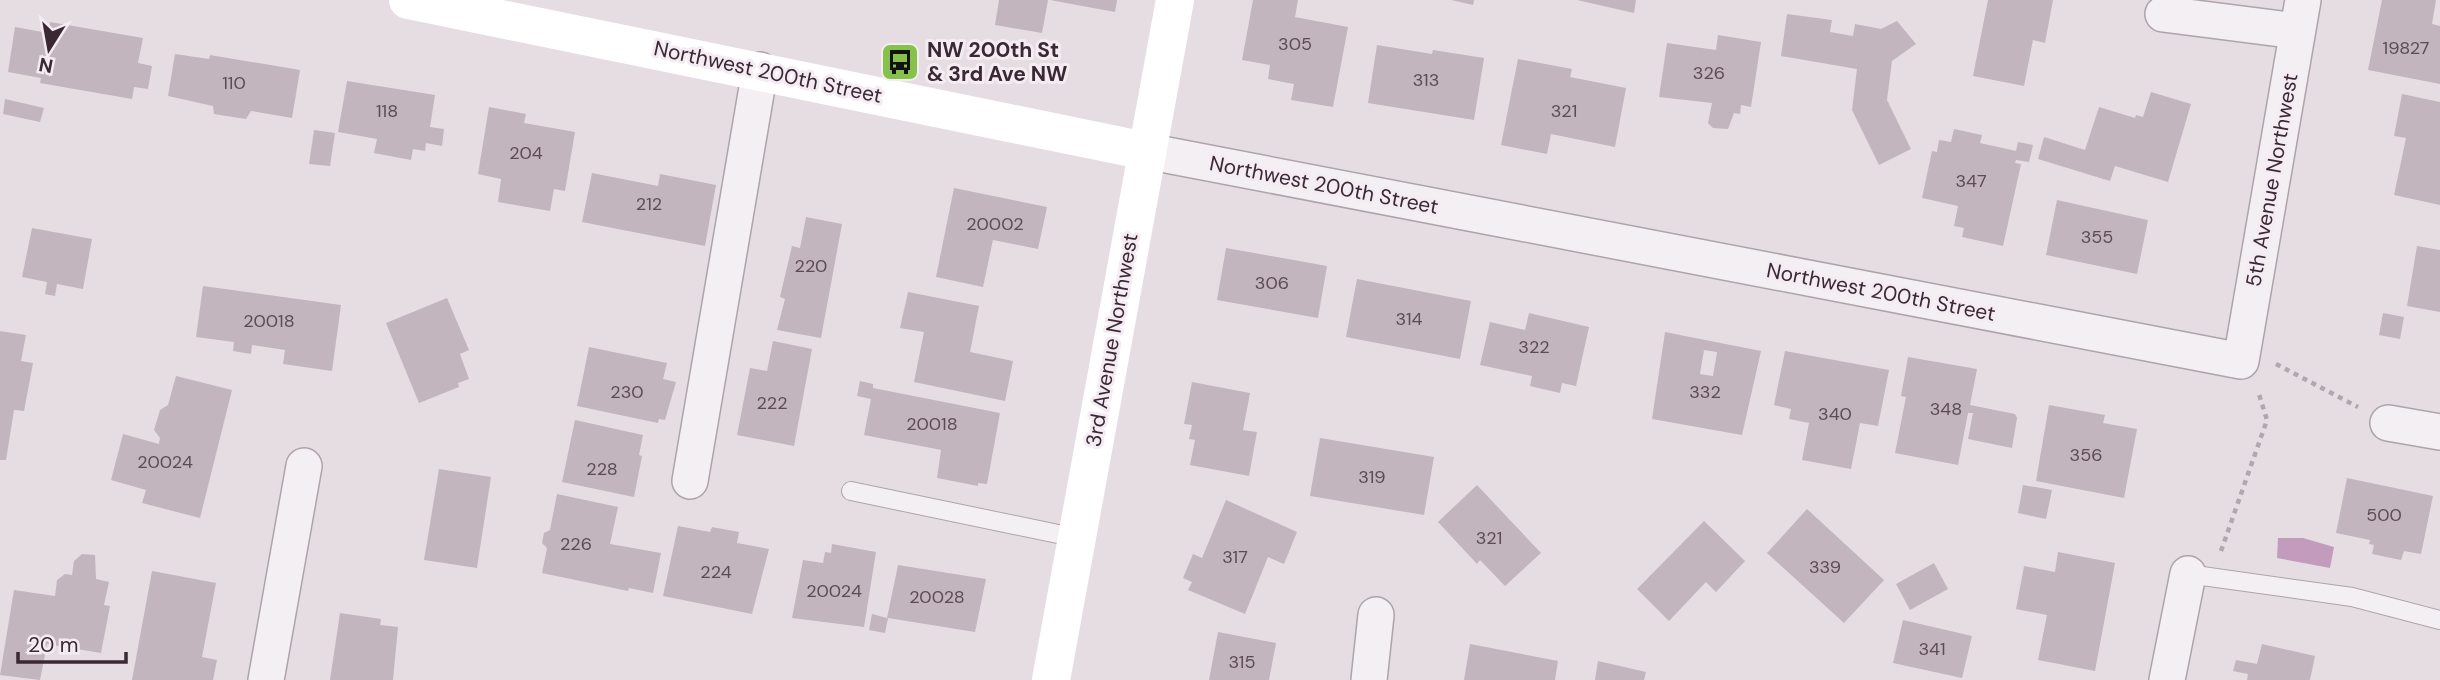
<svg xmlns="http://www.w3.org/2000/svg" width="2440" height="680" viewBox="0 0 2440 680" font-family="'DM Sans',sans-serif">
<rect width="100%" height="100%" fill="#e6dde3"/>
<path fill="#c39bbc" d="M2278 538H2303L2334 547 2330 568 2277 558Z"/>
<path fill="#c2b5be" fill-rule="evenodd" d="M999 0H1048L1042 33 995 25Z
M1050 0H1117L1115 12Z
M1253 0H1298L1295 17 1348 27 1333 107 1291 100 1294 84 1268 79 1270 65 1242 60Z
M1451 0H1474L1473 5Z
M1577 0H1636L1634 13Z
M1988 0H2053L2045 43 2033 40 2024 86 1973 76Z
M2382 0H2436L2432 24 2440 26V84L2368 70Z
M1787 14 1832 20 1830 32 1853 36 1855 24 1881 29 1897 21 1916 44 1892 61 1887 100 1911 149 1879 165 1852 110 1857 69 1781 56Z
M50 22 143 38 138 63 152 66 148 89 134 87 132 99 40 83 41 78 8 72 15 27 48 33Z
M1718 35 1761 42 1751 107 1741 105 1740 114 1734 113 1728 129 1713 128 1708 123 1712 103 1659 97 1667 43 1716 50Z
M1377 45 1432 54 1433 50 1484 58 1474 120 1368 103Z
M175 54 209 59 210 55 300 70 292 118 251 111 246 119 214 114 213 106 168 96Z
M1518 59 1572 69 1570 77 1626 88 1615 147 1551 134 1547 154 1501 145Z
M347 81 435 95 430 127 444 129 442 146 426 143 425 151 413 149 411 160 374 153 377 139 338 132Z
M2151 92 2191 104 2168 182 2115 166 2110 181 2038 159 2044 137 2085 150 2099 107 2135 118 2136 115 2143 117Z
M2402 94 2440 102V205L2394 195 2406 138 2394 136Z
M5 99 44 108 40 122 3 114Z
M489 107 526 114 524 123 575 132 565 191 554 189 550 211 498 202 501 179 478 174Z
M1954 129 1982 135 1980 143 2016 151 2018 142 2033 145 2029 162 2016 160 2015 163 2021 164 2003 246 1962 237 1964 228 1954 226 1958 206 1922 198 1932 151 1937 152 1939 140 1951 142Z
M314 130 335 133 330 166 309 164Z
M592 173 658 186 660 174 716 185 705 246 582 222Z
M954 188 1047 207 1038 249 993 240 983 287 936 277Z
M2057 200 2148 220 2137 274 2046 255Z
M806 217 842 224 821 338 777 330 785 299 780 297 792 246 800 248Z
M32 228 92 239 83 289 57 284 55 296 45 294 47 282 22 277Z
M2417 246 2440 250V312L2407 306Z
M1226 248 1327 266 1318 318 1217 300Z
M1357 279 1471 301 1460 359 1346 337Z
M203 286 341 305 332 371 283 364 285 350 252 345 251 354 233 351 234 342 196 337Z
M908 292 979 306 970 352 1013 361 1005 401 914 382 924 332 900 328Z
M447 298 469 350 460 354 469 379 458 383 459 387 419 403 386 323Z
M1529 313 1589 327 1576 386 1562 383 1560 393 1530 386 1532 376 1480 365 1490 322 1525 330Z
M2383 313 2404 317 2400 339 2379 335Z
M0 331 26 335 21 361 33 363 24 411 14 410 6 460H0Z
M1665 332 1761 351 1742 435 1652 419ZM1704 350 1717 352 1713 376 1700 374Z
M773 341 812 349 794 446 737 435 750 368 767 371Z
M589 347 667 363 663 379 676 382 665 420 659 419 658 423 577 406Z
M1785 351 1889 370 1878 426 1860 423 1851 469 1802 460 1809 423 1789 419 1791 409 1774 405Z
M1908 357 1977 369 1970 405 2015 414 2017 418 2012 448 1968 439 1973 413H1968L1958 465 1895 453 1906 397 1901 396Z
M176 376 232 390 200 518 142 503 146 490 111 480 123 434 159 444 160 438 154 430 160 410 168 405Z
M860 381 873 384V388L1000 413 987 484 978 483V486L937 478 941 450 864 435 871 399 857 396Z
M1192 382 1250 393 1243 430 1257 432 1249 476 1190 465 1195 440 1189 439 1192 425 1184 424Z
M2049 405 2105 415 2103 423 2137 429 2124 498 2036 481Z
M575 420 643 435 639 455 642 456 634 497 562 482Z
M1320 438 1434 457 1424 515 1310 496Z
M439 469 491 477 477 568 424 560Z
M2347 478 2433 496 2421 554 2404 551 2401 560 2372 554 2374 545 2369 544 2370 540 2336 533Z
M1477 485 1541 553 1505 586 1480 560 1477 564 1438 522Z
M2023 485 2052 490 2046 519 2018 513Z
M557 494 618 507 610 544 661 553 653 593 629 588 628 591 542 573 547 548 542 543 544 533 550 530Z
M1226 500 1297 532 1284 564 1268 557 1245 614 1188 590 1192 582 1183 578 1193 554 1202 558Z
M1807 509 1884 580 1844 623 1767 553Z
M1704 521 1745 561 1716 592 1706 582 1669 621 1637 589Z
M678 526 710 532 712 527 739 532 737 543 769 549 752 614 663 596Z
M832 544 876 552 864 627 792 618 803 560 823 563 825 552 831 553Z
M2058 552 2115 563 2095 671 2038 660 2047 615 2016 609 2024 566 2055 572Z
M82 554 95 555 96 579 109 582 104 605 110 606 101 653 47 644 40 680 0 675 14 590 55 596 57 580 65 574 72 575 74 561Z
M1934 563 1948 589 1910 610 1896 584Z
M898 565 986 579 975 632 888 618 885 633 869 630 872 614 887 618Z
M152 571 216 583 202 657 217 660 213 680H132Z
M340 613 381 619 380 625 398 627 393 680H330Z
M1903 620 1972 636 1962 678 1893 663Z
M1218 632 1276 643 1269 680H1209Z
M1470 644 1558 661 1555 680H1464Z
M2262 644 2315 656 2310 680H2247L2248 674 2233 671 2236 660 2257 664Z
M1598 661 1646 672 1644 680H1595Z"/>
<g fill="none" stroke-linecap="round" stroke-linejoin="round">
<defs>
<path id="lane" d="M851 491 1077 538
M2188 574 2352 597 2440 620"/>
<path id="street" d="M2163 14 2297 31
M1146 151 2241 361 2303 0
M2388 423 2440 432
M690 481 760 70
M266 680 304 466
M1369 680 1376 615
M2167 680 2188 574"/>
</defs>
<use href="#lane" stroke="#afa3ab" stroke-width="20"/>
<use href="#street" stroke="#afa3ab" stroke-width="38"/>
<path stroke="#b1a7af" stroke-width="4.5" stroke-dasharray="5 5" stroke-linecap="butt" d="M2276 364 2358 407
M2221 551 2267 420 2258 391"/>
<use href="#lane" stroke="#f4eff3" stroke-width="18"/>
<use href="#street" stroke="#f4eff3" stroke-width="35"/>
<path stroke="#fff" stroke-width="38" d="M408 0 1146 151
M1051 680 1175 0"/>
</g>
<defs>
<symbol id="bus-square" viewBox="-11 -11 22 22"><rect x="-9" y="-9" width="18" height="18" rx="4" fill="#86c14c" stroke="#f4ecf2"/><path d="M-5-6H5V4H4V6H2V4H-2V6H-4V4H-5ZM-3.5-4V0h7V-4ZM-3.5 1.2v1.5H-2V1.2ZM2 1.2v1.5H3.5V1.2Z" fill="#111"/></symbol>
</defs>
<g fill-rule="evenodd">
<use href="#bus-square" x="878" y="40" width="44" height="44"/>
</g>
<g text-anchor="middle" stroke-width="6" stroke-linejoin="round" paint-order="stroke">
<g font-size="18" fill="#5d4b57">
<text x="1295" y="50">305</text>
<text x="2406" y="54">19827</text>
<text x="1709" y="79">326</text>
<text x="1426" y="86">313</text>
<text x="234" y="89">110</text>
<text x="387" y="117">118</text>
<text x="1564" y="117">321</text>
<text x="526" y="159">204</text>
<text x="1971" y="187">347</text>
<text x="649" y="210">212</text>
<text x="995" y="230">20002</text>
<text x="2097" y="243">355</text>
<text x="811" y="272">220</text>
<text x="1272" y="289">306</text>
<text x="1409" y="325">314</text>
<text x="269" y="327">20018</text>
<text x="1534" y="353">322</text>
<text x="627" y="398">230</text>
<text x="1705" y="398">332</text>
<text x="772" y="409">222</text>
<text x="1946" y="415">348</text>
<text x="1835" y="420">340</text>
<text x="932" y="430">20018</text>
<text x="2086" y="461">356</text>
<text x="165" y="468">20024</text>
<text x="602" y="475">228</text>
<text x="1372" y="483">319</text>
<text x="2384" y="521">500</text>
<text x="1489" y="544">321</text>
<text x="576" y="550">226</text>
<text x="1235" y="563">317</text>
<text x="1825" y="573">339</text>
<text x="716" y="578">224</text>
<text x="834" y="597">20024</text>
<text x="937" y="603">20028</text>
<text x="1932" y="655">341</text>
<text x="1242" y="668">315</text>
</g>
<g font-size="21" font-weight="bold" fill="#3b2835" stroke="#f4ecf2" text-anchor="start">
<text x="927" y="57">NW 200th St<tspan x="927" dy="24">&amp; 3rd Ave NW</tspan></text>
</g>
<g font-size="21" fill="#3b2835" stroke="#f4ecf2">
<text transform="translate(768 72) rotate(12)" y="7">Northwest 200th Street</text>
<text transform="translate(2272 180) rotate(-80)" y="7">5th Avenue Northwest</text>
<text transform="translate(1324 185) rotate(11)" y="7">Northwest 200th Street</text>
<text transform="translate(1881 292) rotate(11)" y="7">Northwest 200th Street</text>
<text transform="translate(1112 340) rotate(-80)" y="7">3rd Avenue Northwest</text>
</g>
</g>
<g transform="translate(49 49) rotate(191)" stroke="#f4ecf2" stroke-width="5" paint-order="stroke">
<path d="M0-5L12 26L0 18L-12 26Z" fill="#3b2835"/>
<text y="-10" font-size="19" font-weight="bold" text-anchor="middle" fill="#3b2835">N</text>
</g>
<path d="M18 652v10h108v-10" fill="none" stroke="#3b2835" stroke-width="3.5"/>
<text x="28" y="652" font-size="21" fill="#3b2835" stroke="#f4ecf2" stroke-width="5" paint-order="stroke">20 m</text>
</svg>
